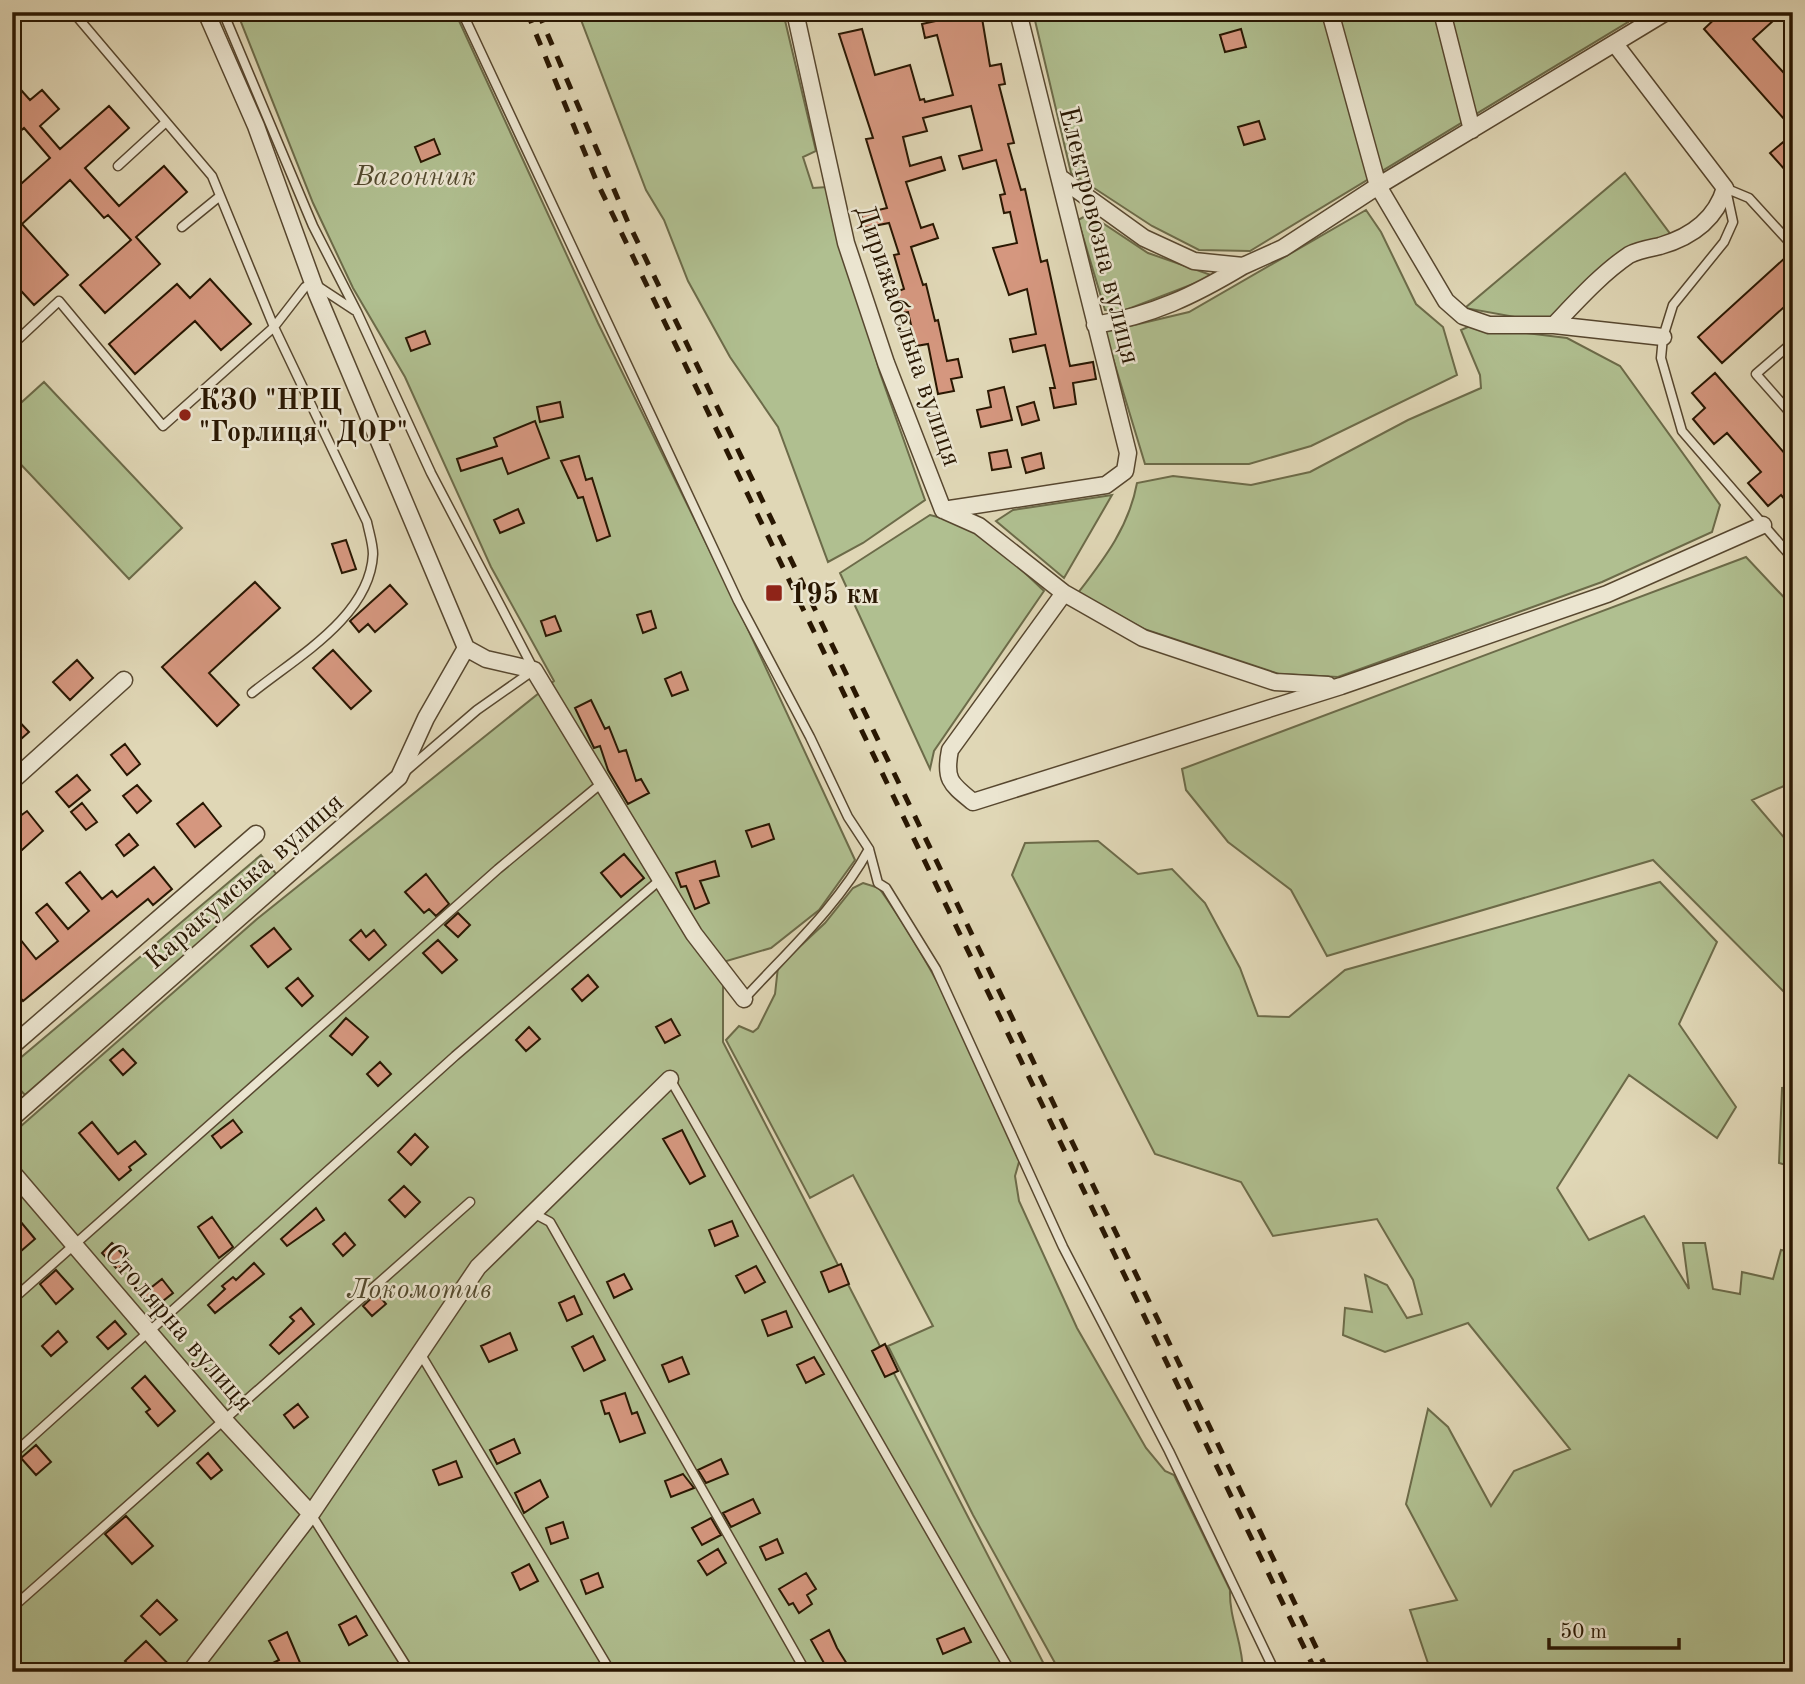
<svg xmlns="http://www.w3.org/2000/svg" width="1805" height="1684" viewBox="0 0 1805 1684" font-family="'Old Standard TT',serif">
<rect width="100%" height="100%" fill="#e0d7b6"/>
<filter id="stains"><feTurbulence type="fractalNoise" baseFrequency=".00286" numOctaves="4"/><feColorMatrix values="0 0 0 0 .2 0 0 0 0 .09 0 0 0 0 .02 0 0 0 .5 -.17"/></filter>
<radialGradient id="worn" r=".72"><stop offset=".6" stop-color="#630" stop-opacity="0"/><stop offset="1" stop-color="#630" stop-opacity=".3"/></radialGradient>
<path fill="#b0bf90" stroke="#6c6b49" stroke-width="2" d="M237 12H455L598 323 739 610 855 860 819 910 771 948 723 962V1042L1048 1672H12V1134L257 919 554 681 491 567 405 377 353 288 313 203Z
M578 12H783L816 151 803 157 813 188 827 187 880 373 925 500 863 543 828 562 778 427 730 357 688 281 664 220 646 190Z
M1033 12H1623L1628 22 1250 251 1199 250 1152 226 1071 173Z
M1625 173 1674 239 1633 249 1553 317 1531 320 1465 308Z
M1366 210 1381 232 1416 304 1443 327 1457 375 1311 446 1249 464H1145L1105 332 1189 312Z
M1089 214 1148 253 1214 276 1123 311 1105 310 1078 220Z
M1470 326 1567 338 1620 366 1720 505 1712 532 1602 582 1338 677 1279 674 1144 629 1078 593C1104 559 1129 527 1137 483L1173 476 1251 485 1310 472 1408 420 1481 388 1480 375 1461 330Z
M44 382 182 528 129 579 12 455V411Z
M1112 495 1064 578 996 521 1013 510Z
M930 515C976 524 1010 559 1044 591L934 751 930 769 840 573Z
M1746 557 1793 607V782L1752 800 1793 848V1001L1653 860 1327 956 1291 890 1228 842 1186 790 1182 769Z
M1098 841 1138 874 1172 869 1205 903 1240 968 1258 1016 1289 1017 1345 970 1660 882 1717 942 1679 1024 1736 1107 1717 1138 1629 1075 1557 1188 1589 1240 1644 1216 1689 1289 1683 1243H1705L1713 1289 1740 1294 1742 1272 1773 1279 1781 1250 1793 1252V1672H1431L1410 1610 1457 1600 1406 1504 1428 1409 1448 1427 1491 1506 1514 1471 1570 1449 1468 1323 1385 1352 1343 1335 1345 1308 1372 1312 1365 1275 1387 1285 1407 1318 1422 1314 1413 1280 1377 1219 1273 1236 1241 1182 1155 1154 1012 875 1025 843Z
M261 855 277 875 25 1095 12 1081V1065Z
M863 883 879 888C938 970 978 1064 1021 1155L1015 1176 1019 1201 1077 1328 1146 1448 1165 1471 1174 1475 1230 1590C1229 1619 1243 1643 1243 1672H1060L973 1515 888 1346 933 1326 853 1175 810 1198 726 1040 739 1026 753 1032 758 1028 775 994 778 967 825 923 853 888Z
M1793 1087V1167L1779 1163 1782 1088Z"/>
<path fill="#d5977f" stroke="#291702" stroke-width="2" d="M953 12H981L990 66 1001 64 1005 84 999 85 1014 143 1008 144 1021 190 1025 189 1041 262 1047 260 1070 366 1093 362 1096 379 1073 383 1076 404 1054 408 1050 388H1055L1045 345 1013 352 1010 339 1036 334 1027 289 1009 295 993 248 1017 243 1010 212 1004 213 1000 195 1005 194 996 160 963 169 959 156 982 150 971 106 923 118 927 131 903 137 910 166 941 157 945 170 906 182 921 228 933 224 938 238 911 247 923 285 926 284 935 321 938 320 947 361 958 359 962 377 951 379 954 391 938 394 928 344 916 346 908 312 901 313 896 292 904 289 894 255 899 254 889 223 864 228 861 214 887 208 866 139 873 138 839 34 862 29 875 75 910 65 920 100 924 99 925 102 953 95 937 35 925 38 922 24 954 17Z
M1722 12H1783L1753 39 1793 83V129L1704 29Z
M1241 29 1246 47 1225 52 1220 35Z
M12 80 30 100 42 90 59 109 40 126 60 149 109 106 129 128 85 168 119 206 164 166 187 192 136 237 160 264 105 313 80 285 131 240 108 215 104 218 70 180 22 224 68 275 34 305 12 281V192L50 158 24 128 12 138Z
M1259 121 1265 139 1244 145 1238 127Z
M1793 134V179L1770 153Z
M434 139 440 154 421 162 415 147Z
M1786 257 1793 265V299L1722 363 1698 337Z
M210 279 251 324 221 350 195 321 135 374 109 344 177 284 190 298Z
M425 331 430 344 411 351 406 338Z
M1715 373 1793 463V509L1781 495 1768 506 1748 483 1761 472 1727 433 1714 444 1693 419 1705 408 1692 393Z
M1004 387 1012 420 981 427 977 410 991 407 988 391Z
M560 402 563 417 540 422 537 407Z
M1034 402 1039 420 1022 425 1017 407Z
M535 421 549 458 508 474 502 458 461 471 457 459 497 446 494 438Z
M1007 450 1011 467 992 470 989 453Z
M1041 453 1044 468 1026 473 1022 458Z
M579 456 586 480 592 478 610 536 597 541 583 497 578 498 561 461Z
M518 509 524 523 500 533 494 520Z
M346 540 356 569 342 573 332 544Z
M255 582 280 608 209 673 239 705 217 726 162 667Z
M390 585 407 604 375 632 368 624 359 632 350 621Z
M651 611 656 628 643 633 637 615Z
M555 616 561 631 546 636 541 621Z
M333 650 371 691 351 709 313 668Z
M77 660 93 678 70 700 53 682Z
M681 672 688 690 672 696 665 679Z
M591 700 605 729 609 727 619 752 626 750 636 781 641 779 649 793 628 804 608 770 600 746 594 748 575 708Z
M12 714 29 732 12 747Z
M125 744 140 764 127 775 111 755Z
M77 775 90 790 69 807 56 792Z
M137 785 151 801 137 813 123 796Z
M82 803 97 822 86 830 71 812Z
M203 803 221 826 195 847 177 824Z
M27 811 43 831 12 859V822Z
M769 824 774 839 752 847 746 831Z
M129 834 138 845 124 856 116 845Z
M624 854 644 878 621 897 601 873Z
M715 861 719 876 700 881 709 903 695 909 686 886 681 887 676 873Z
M154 867 172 889 153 905 148 899 23 1001 12 987V929L36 959 58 941 36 913 47 904 68 929 89 911 66 883 80 872 102 899 112 891 117 897Z
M426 874 449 904 436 916 429 909 424 913 405 892Z
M458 913 470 925 458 937 445 925Z
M274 928 291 949 268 967 251 946Z
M361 930 366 937 374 930 386 945 369 960 350 940Z
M438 940 457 960 442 973 423 953Z
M588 975 598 987 582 1001 572 989Z
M298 978 313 996 302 1006 286 988Z
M346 1018 368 1037 352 1055 330 1036Z
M671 1019 680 1035 665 1043 656 1027Z
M529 1027 540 1039 526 1051 516 1040Z
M123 1049 136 1063 123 1075 110 1060Z
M380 1062 391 1074 378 1086 367 1074Z
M233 1120 242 1132 221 1148 212 1136Z
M92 1122 118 1154 135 1141 146 1154 129 1167 131 1170 119 1180 79 1133Z
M682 1130 705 1176 690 1184 663 1139Z
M415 1134 428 1147 411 1165 398 1152Z
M404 1186 420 1202 405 1217 389 1200Z
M316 1208 324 1220 287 1246 281 1239Z
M212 1217 233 1247 219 1258 198 1227Z
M20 1221 35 1239 21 1251 12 1241V1228Z
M732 1221 738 1236 715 1246 709 1230Z
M345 1233 355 1245 343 1256 333 1244Z
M112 1243 128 1260 118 1270 102 1253Z
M254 1263 264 1274 215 1313 208 1305 225 1289 222 1286 233 1277 236 1280Z
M841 1264 849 1284 829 1292 821 1272Z
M756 1266 765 1282 745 1293 736 1276Z
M56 1270 73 1289 56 1304 40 1284Z
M624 1274 632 1289 614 1298 607 1282Z
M162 1279 173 1293 154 1308 143 1294Z
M377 1293 386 1304 372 1316 363 1306Z
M574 1296 582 1314 567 1321 559 1303Z
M301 1308 314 1324 279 1354 270 1345 294 1321 290 1317Z
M786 1311 792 1327 768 1336 762 1320Z
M115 1321 126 1334 108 1349 97 1337Z
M58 1331 67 1342 51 1356 42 1346Z
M510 1333 517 1350 489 1362 481 1346Z
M593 1336 605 1360 584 1371 572 1347Z
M885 1344 898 1371 885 1377 872 1351Z
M682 1357 689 1374 669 1382 662 1365Z
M814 1357 824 1374 806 1383 797 1365Z
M145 1376 175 1411 158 1426 146 1412 150 1409 132 1388Z
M625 1393 632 1414 637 1412 645 1433 620 1442 609 1413 605 1414 601 1401Z
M298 1404 308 1417 294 1428 284 1415Z
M514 1439 520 1453 497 1464 490 1450Z
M36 1445 51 1462 36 1475 21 1458Z
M208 1453 222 1470 211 1479 197 1463Z
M721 1459 728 1474 706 1483 698 1470Z
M456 1461 462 1477 439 1485 433 1470Z
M683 1474 694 1488 671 1497 665 1481Z
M540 1480 548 1497 524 1513 515 1493Z
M753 1499 760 1513 731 1527 723 1513Z
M126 1516 153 1546 132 1564 105 1534Z
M711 1518 721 1535 702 1545 692 1528Z
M563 1522 568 1538 551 1544 546 1528Z
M777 1539 783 1553 766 1560 760 1547Z
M718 1549 726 1563 707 1575 698 1561Z
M529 1564 538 1581 520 1590 512 1573Z
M598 1573 603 1587 586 1594 581 1580Z
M806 1573 816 1589 807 1595 812 1604 799 1613 793 1603 789 1605 779 1589Z
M157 1600 177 1620 160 1635 141 1616Z
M356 1616 367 1635 349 1645 339 1625Z
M964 1628 971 1642 943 1654 937 1639Z
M829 1630 837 1648 852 1672H829L811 1640Z
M287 1632 304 1672H255L279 1660 269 1641Z
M146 1641 176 1672H136L125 1661Z"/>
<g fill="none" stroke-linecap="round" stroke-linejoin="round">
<defs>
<path id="lane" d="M73 12 212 176 274 327 367 522C369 532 373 544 373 554 370 617 295 658 252 693
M223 12 313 226 357 312 431 473 534 670 477 710 407 770
M462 12 738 601 810 737 848 817 869 849 878 883 886 888 936 969 1063 1247 1169 1451 1275 1672
M118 166 166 122
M1725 188 1749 198 1793 246
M1727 194 1733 222 1724 242 1673 305 1663 337 1661 358 1682 431 1793 559
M182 227 220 196
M1793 342 1756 374 1793 416
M12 345 59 301 163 426 274 327 305 287 313 283 354 310
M744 999C788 951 838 906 869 849
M670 1079 1011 1672
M533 1213 550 1222 806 1672
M12 1300 498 869 603 782
M420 1353 611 1672
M12 1455 455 1056 661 879
M311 1514 410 1672
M12 1608 470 1202"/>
<path id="street" d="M206 12 256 126 317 294 466 648 486 659 534 670 694 934 744 999
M795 12 846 243 886 363 943 510
M1330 12 1378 186 1446 301 1463 316 1489 325H1554L1663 337
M1442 12 1472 130
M12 13 13 12
M1062 179 1144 238 1194 261 1243 266 1283 248 1378 186 1666 12
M1095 325C1153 315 1193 296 1243 266
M1554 325C1577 301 1601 274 1629 255 1638 250 1651 248 1660 246 1691 237 1716 219 1725 188L1615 44
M943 510 1106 485 1125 471 1128 453 1018 12
M943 510 979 526 1064 593 1143 638 1275 682 1328 685
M1064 593 950 750C944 780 951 784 973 802L1341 686 1607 594 1763 525
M12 781 124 680
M12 1046 256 834
M12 1118 399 777 426 718 466 648
M12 1172 225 1421 311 1514
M190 1672 311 1514 478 1267 670 1079"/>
</defs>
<use href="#lane" stroke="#57472f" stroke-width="11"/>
<use href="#street" stroke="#57472f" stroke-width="19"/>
<use href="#lane" stroke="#ebe5d0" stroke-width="8"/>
<use href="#street" stroke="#ebe5d0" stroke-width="16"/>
<path stroke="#291702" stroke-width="5" stroke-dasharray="12 12" stroke-linecap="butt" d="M527 12 596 180 1316 1672
M538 12 627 220 1328 1672"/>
</g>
<g fill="#8f2418" stroke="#ebe5d0" stroke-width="2.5">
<circle cx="185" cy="415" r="7"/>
<rect x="765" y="584" width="18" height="18" rx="3.5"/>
</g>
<g text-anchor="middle" stroke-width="5" stroke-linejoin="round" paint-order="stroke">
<g font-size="28" font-style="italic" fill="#52492d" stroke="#ebe5d0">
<text x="415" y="185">Вагонник</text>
<text x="419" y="1298">Локомотив</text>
</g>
<g font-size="28" fill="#291702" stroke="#ebe5d0">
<text transform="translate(1101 235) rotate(76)" y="10">Електровозна вулиця</text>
<text transform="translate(910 335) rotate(71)" y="10">Дирижабельна вулиця</text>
<text transform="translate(243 880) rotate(-41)" y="10">Каракумська вулиця</text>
<text transform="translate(180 1327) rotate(49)" y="10">Столярна вулиця</text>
</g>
<g font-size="28" font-weight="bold" fill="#291702" stroke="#ebe5d0" text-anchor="start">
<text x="199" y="409">КЗО "НРЦ<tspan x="199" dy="32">"Горлиця" ДОР"</tspan></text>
<text x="790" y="603">195 км</text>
</g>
</g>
<rect width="1805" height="1684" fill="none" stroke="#e0d7b6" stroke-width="42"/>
<rect x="14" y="14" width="1777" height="1656" fill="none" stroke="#291702" stroke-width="3.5"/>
<rect x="21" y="21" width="1763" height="1642" fill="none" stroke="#291702" stroke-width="2"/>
<path d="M1549 1638v10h130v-10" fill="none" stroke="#291702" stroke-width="3.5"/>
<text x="1560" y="1638" font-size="21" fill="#291702" stroke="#ebe5d0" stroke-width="5" paint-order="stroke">50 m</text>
<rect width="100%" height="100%" filter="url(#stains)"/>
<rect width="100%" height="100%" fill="url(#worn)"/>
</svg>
